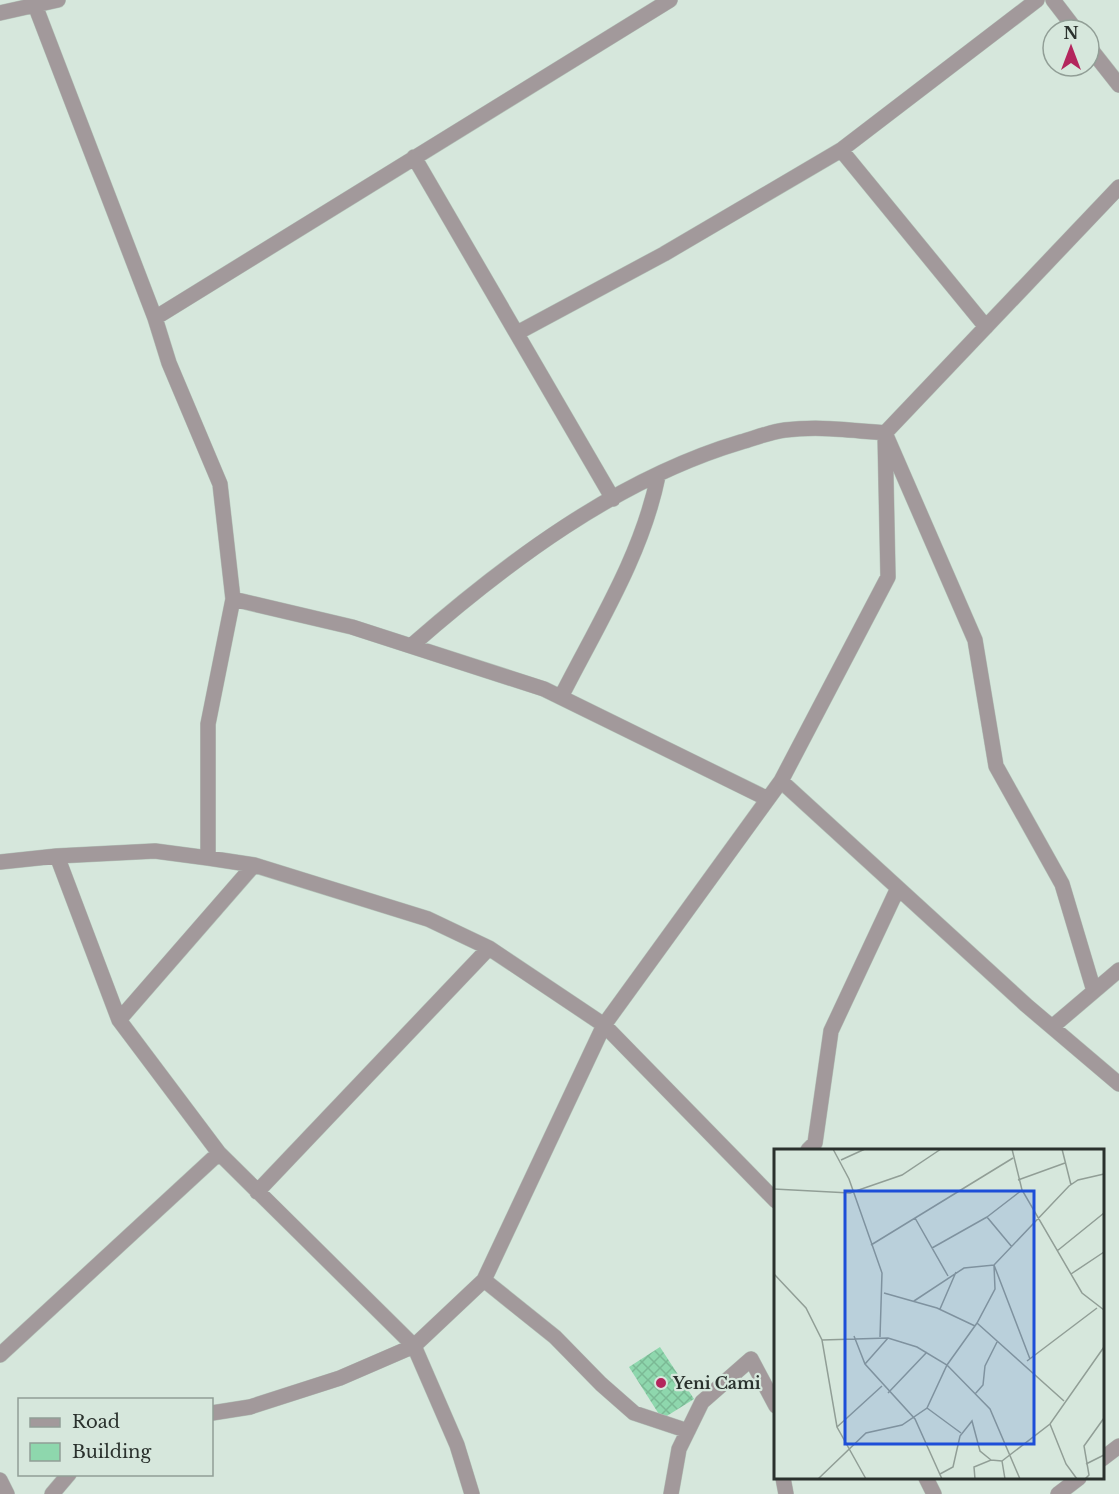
<svg xmlns="http://www.w3.org/2000/svg" width="1119" height="1494" viewBox="0 0 1119 1494" font-family="'Libre Baskerville',serif">
<defs>
<pattern id="building-cross-hatch" width="8" height="8" patternUnits="userSpaceOnUse" patternTransform="scale(1.5)"><rect width="8" height="8" fill="#8ed7ad"/><path d="M0 0l8 8M0 8l8-8" fill="none" stroke="#7bb995"/></pattern>
</defs>
<rect width="100%" height="100%" fill="#d6e7dc"/>
<path fill="url(#building-cross-hatch)" d="M660 1347 694 1399 662 1419 629 1367Z"/>
<g fill="none" stroke-linecap="round" stroke-linejoin="round">
<defs>
<path id="minor" d="M33 0 155 318 169 363 220 484 233 599 208 724V858
M1053 0 1076 30
M0 13 58 0
M1089 47 1119 85
M414 157 613 499
M155 318 670 0
M986 327 841 150 1037 0
M517 333 664 254 841 150
M233 599 352 627 544 689 768 799
M411 646C507 562 617 479 741 442 755 438 770 432 785 430 818 426 852 430 885 433L975 640 996 766 1062 884 1094 991
M561 697C597 626 642 555 658 476
M781 781 1026 1005 1119 1084
M57 856 119 1020 219 1153 414 1346 457 1445 472 1494
M0 862 57 856 155 851 208 858 254 865 428 919 489 948 604 1025 776 1201
M119 1020 254 865
M1052 1027 1119 970
M808 1150 815 1143 831 1031 898 888
M257 1192 489 948
M484 1280 555 1337 601 1384 634 1413 688 1431
M0 1355 219 1153
M212 1413 250 1407 340 1378 414 1346 484 1280 604 1025 781 781 888 577 885 433 1119 187
M1102 1459 1119 1446
M783 1478 786 1494
M926 1478 934 1494
M0 1480 7 1494
M52 1494 69 1474
M671 1494 679 1449 702 1402 751 1359 776 1406
M1058 1494 1079 1478"/>
</defs>
<use href="#minor" stroke="#b4c3b9" stroke-width="16"/>
<use href="#minor" stroke="#a2999b" stroke-width="15"/>
</g>
<circle fill="#b3265d" stroke="#d6e7dc" stroke-width="2" cx="661" cy="1383" r="6"/>
<g text-anchor="middle" stroke-width="4.5" stroke-linejoin="round" paint-order="stroke">
<g font-size="16" font-weight="bold" fill="#2a312d" stroke="#d6e7dc" text-anchor="start">
<text x="673" y="1389">Yeni Cami</text>
</g>
</g>
<g transform="translate(774 1149)">
<rect width="330" height="330" fill="#d6e7dc"/>
<path fill="none" stroke="#919e96" stroke-width="1.5" d="M59 0 75 30 108 124 106 188M238 0 248 41 308 144 330 161M288 0 297 36M67 11 91 0M244 31 291 14M0 40 76 44 128 26 167 0M141 69 174 127M97 96 239 9M238 98 213 68 248 41M158 99 213 68M283 102 330 64M0 125 32 159 48 191 63 278 92 330M297 125 330 103M110 144 163 159 201 177M140 152 190 119 220 116 256 210M166 160 182 123M203 174 290 252M80 187 91 215 141 270 168 330M48 191 114 189 143 198 173 216 216 260 246 330M253 212 323 159M91 215 114 189M114 244 153 203M201 245 209 236 211 217 223 193M153 259 187 284M276 275 292 315 303 330M63 278 108 237M228 312 276 275 330 198M228 312 231 330M312 315 330 306M166 325 179 318 186 287 198 272 206 302 217 311M44 330 92 284 128 276 153 259 173 216 203 174 221 140 220 116 295 37 304 31 330 25M201 330 200 318 217 311 228 312M311 330 315 326 310 297 330 269"/>
<path fill="#1d4ed8" fill-opacity="0.15" stroke="#1d4ed8" stroke-width="3" d="M71 42H260V295H71Z"/>
<rect width="330" height="330" fill="none" stroke="#2a312d" stroke-width="3"/>
</g>
<rect x="18" y="1398" width="195" height="78" fill="#d6e7dc" stroke="#919e96" stroke-width="1.5"/>
<rect x="30" y="1418" width="30" height="9" fill="#a2999b" stroke="#919e96" stroke-width="1.5"/>
<text x="72" y="1428" font-size="18" fill="#2a312d">Road</text>
<rect x="30" y="1443" width="30" height="18" fill="#8ed7ad" stroke="#919e96" stroke-width="1.5"/>
<text x="72" y="1458" font-size="18" fill="#2a312d">Building</text>
<g transform="translate(1071 48)"><circle r="28" fill="#d6e7dc" stroke="#919e96" stroke-width="1.5"/>
<path d="M0-4.5L10 22L0 15L-10 22Z" fill="#b3265d"/>
<text y="-9" font-size="16" font-weight="bold" text-anchor="middle" fill="#2a312d">N</text>
</g>
</svg>
